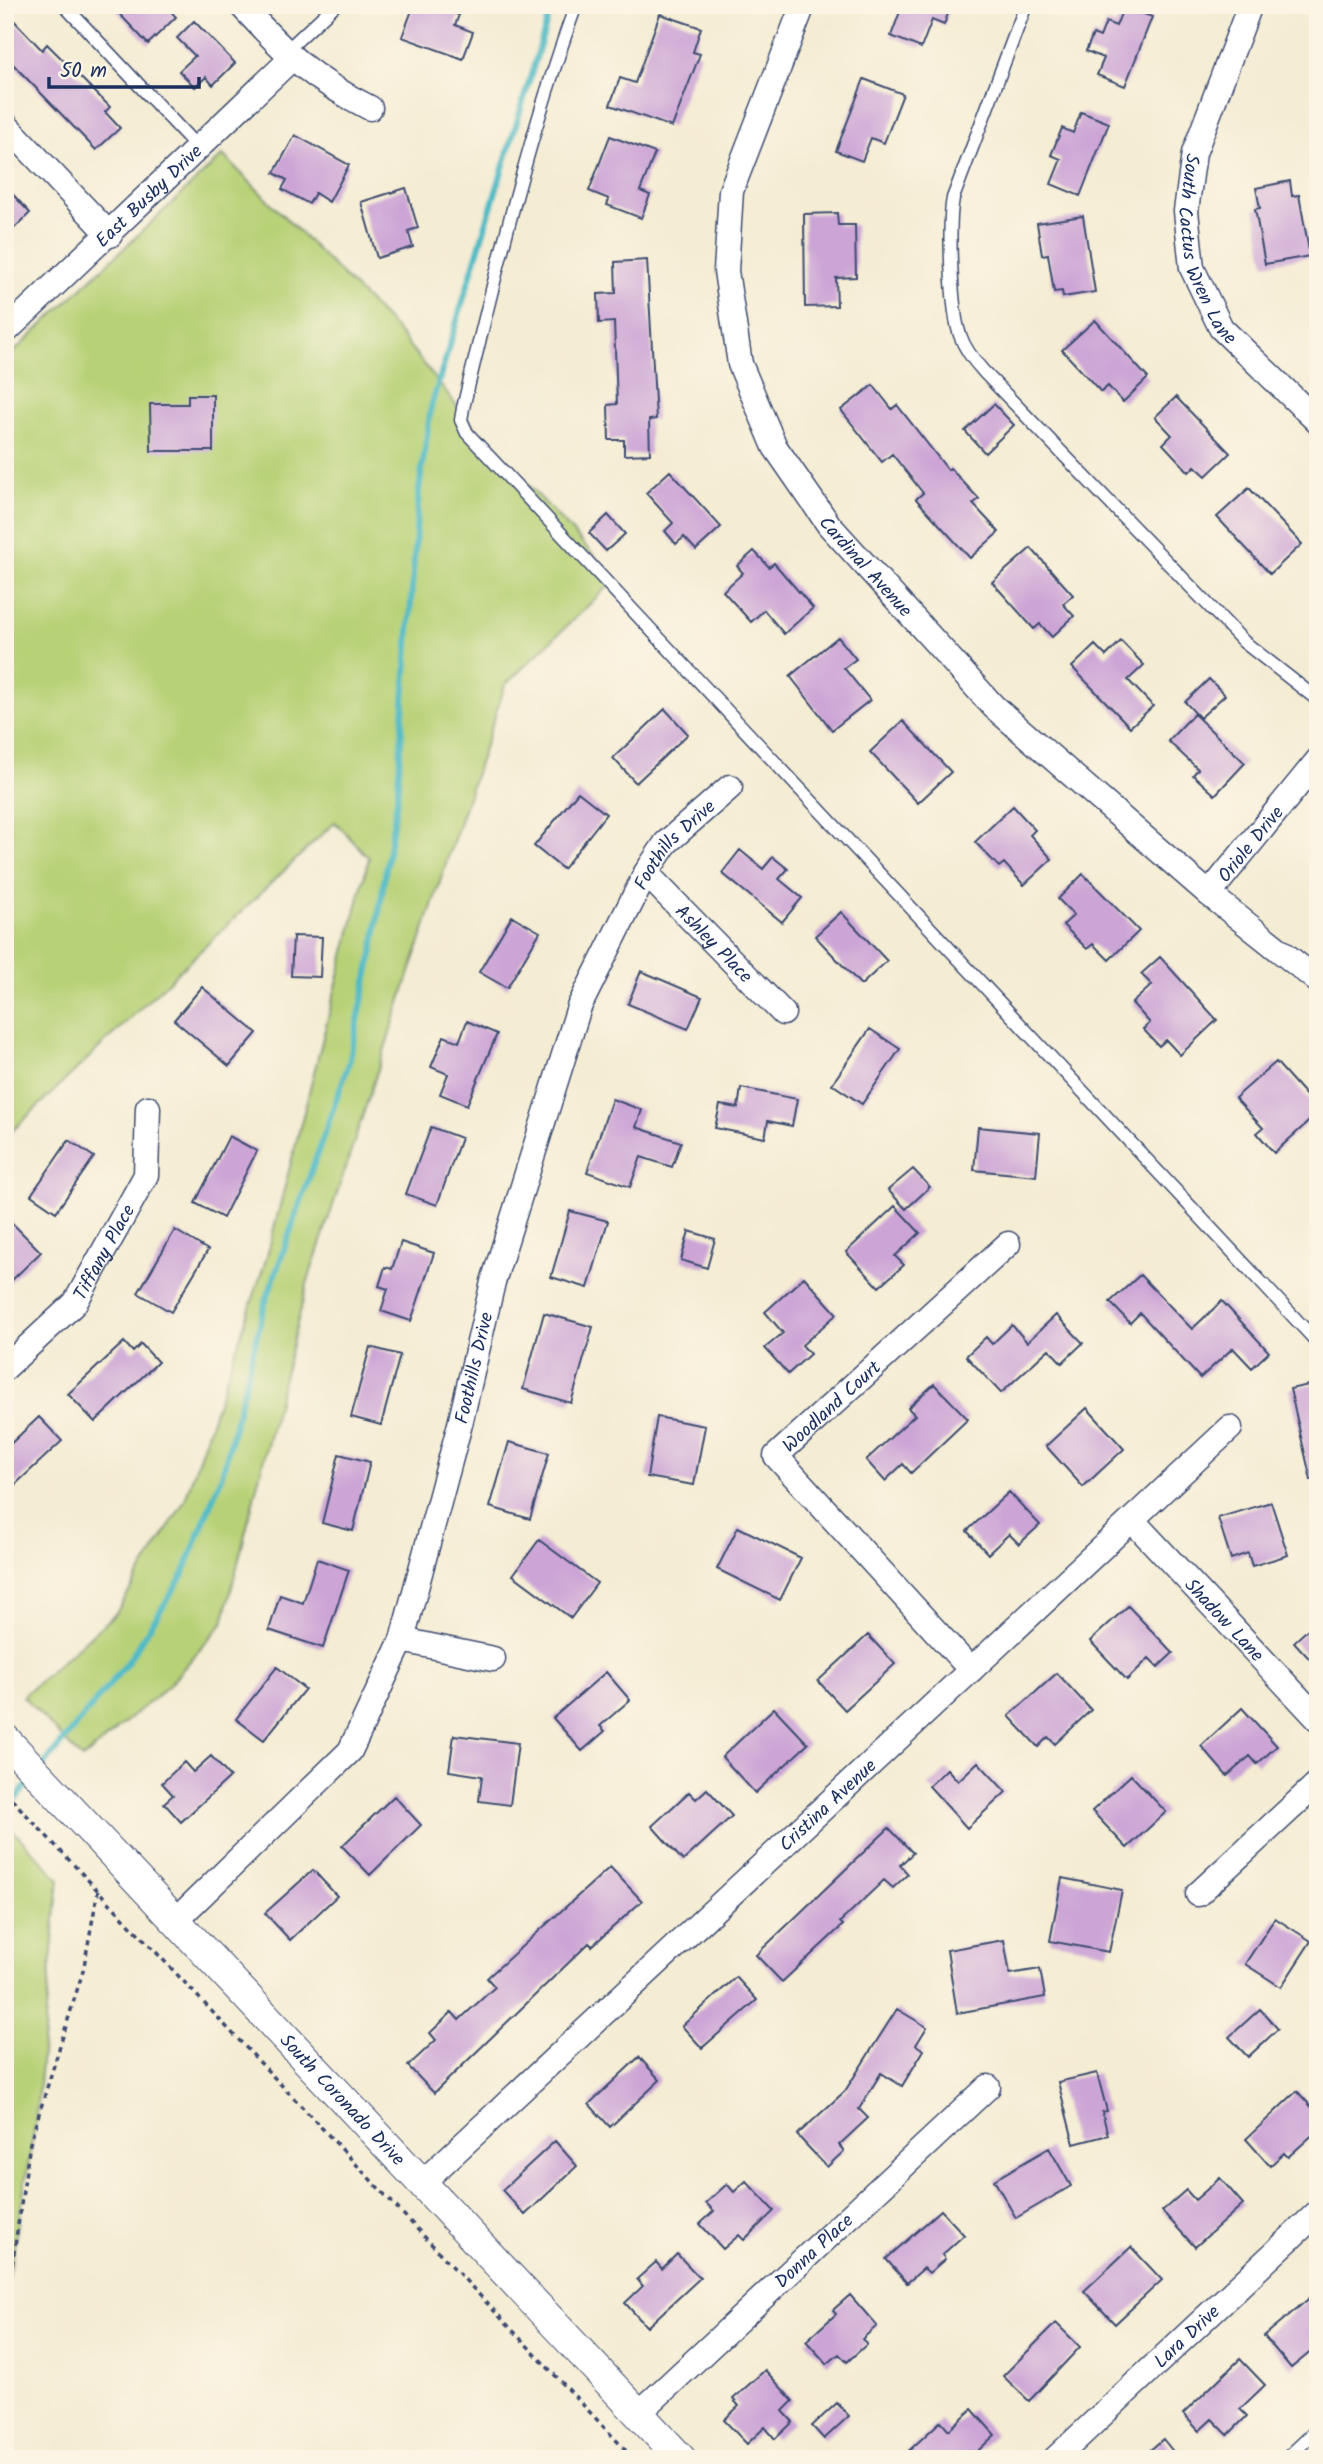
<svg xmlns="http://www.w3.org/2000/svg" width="1323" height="2464" viewBox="0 0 1323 2464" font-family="Kalam,sans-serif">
<rect width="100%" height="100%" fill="#fcf5e5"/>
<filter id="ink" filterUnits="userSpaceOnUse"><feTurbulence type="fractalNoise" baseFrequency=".0143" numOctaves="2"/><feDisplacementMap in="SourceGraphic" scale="14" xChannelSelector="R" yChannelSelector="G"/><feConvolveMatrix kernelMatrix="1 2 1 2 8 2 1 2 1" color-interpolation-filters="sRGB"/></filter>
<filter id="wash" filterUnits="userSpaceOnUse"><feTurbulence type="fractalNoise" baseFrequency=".00686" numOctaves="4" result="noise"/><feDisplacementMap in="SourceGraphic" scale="28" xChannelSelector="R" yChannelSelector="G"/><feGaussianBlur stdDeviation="1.57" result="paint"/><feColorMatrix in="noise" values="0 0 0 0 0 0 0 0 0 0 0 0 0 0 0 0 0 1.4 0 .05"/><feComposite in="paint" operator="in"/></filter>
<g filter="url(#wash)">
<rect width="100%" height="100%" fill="#f4ecd3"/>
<path fill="#b7d176" stroke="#69806a" stroke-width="2" d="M223 155 395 328 469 421 616 579 505 685 307 1284 223 1623 168 1686 82 1759 23 1696 116 1613 184 1502 266 1260 369 858 335 822 5 1138V360Z
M5 1822 59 1879 35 2125 5 2299Z"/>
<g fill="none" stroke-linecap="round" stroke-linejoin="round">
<path stroke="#4bb9c5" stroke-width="6" d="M42 1767 127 1663 183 1575 222 1475 265 1304 349 1063 373 950 397 799 419 490 431 407 552 5
M5 1828 13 1802 33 1778"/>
</g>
<g id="blocks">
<path fill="#cca5d6" d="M111 5H165L176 17 148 44Z
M414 5H432L459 15 455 25 473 32 463 59 402 37Z
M896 5H951L944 25 932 20 921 48 891 36 901 9Z
M1124 6 1152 17 1125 86 1097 75 1104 58 1086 51 1093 34 1100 37 1106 22 1116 26Z
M5 11 42 50 47 44 110 107 105 112 120 128 96 150 5 56Z
M660 14 701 28 693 52 700 54 672 127 610 105 620 78 635 83Z
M194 21 235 63 213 85 206 77 195 87 179 71 195 56 177 38Z
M864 79 903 94 884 143 871 138 862 161 836 151Z
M1081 112 1109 123 1080 196 1051 184 1061 159 1051 155 1062 128 1073 133Z
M295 135 349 165 329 202 315 193 309 204 282 189 287 180 274 173Z
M610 136 655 153 640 191 650 195 641 218 607 205 609 199 589 191Z
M1290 181 1292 196 1299 195 1310 256 1265 264 1255 209 1260 208 1256 188Z
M5 186 30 213 5 237Z
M406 188 418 228 408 231 413 247 377 258 361 202Z
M837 213 838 225H855L856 277 836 278 837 306 805 307 804 214Z
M1083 216 1095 292 1063 297 1062 291 1054 292 1048 254 1042 255 1037 223Z
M647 260 656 419 649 420 650 454 624 455V440H609L608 405 617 404 614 322 599 323 598 294 616 293 615 262Z
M1095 320 1148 378 1123 402 1108 386 1101 392 1062 350Z
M873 385 892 409 897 405 948 470 950 468 979 499 973 504 999 532 970 558 916 499 923 493 892 454 882 462 841 410Z
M188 395H213V451H151L150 404H188Z
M1176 397 1230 453 1206 476 1195 466 1189 472 1163 444 1172 435 1155 417Z
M994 404 1014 425 985 453 965 431Z
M670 471 721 527 696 550 684 537 676 544 665 531 673 523 646 493Z
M1249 488 1302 544 1270 574 1217 517Z
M608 515 625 534 606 551 589 533Z
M1031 548 1073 595 1063 604 1074 616 1052 637 1040 624 1034 629 992 582Z
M754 551 769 567 774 563 813 608 784 634 764 610 751 622 723 591 743 573 737 566Z
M838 637 856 659 844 668 870 700 832 730 790 676Z
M1121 641 1144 665 1128 680 1153 706 1130 727 1072 667 1095 645 1106 656Z
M1209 679 1225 695 1200 718 1185 702Z
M665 709 688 734 636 783 613 758Z
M1194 714 1245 763 1215 795 1193 775 1198 769 1168 741Z
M903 721 951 772 918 803 870 752Z
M578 792 606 814 563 869 534 846Z
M1013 806 1035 830 1030 835 1052 859 1024 885 1004 863 999 867 975 842Z
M740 850 763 869 773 857 788 869 779 879 802 898 782 922 722 873Z
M1083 874 1139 931 1109 960 1093 944 1087 949 1063 925 1074 915 1058 899Z
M841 912 887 961 861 985 815 936Z
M512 916 540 932 507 988 479 972Z
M293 936 322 937 320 977 291 976Z
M1160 957 1217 1020 1180 1055 1166 1040 1159 1046 1143 1029 1150 1023 1132 1003 1152 985 1141 974Z
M641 971 702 997 688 1029 628 1004Z
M202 987 257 1033 229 1066 174 1020Z
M467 1021 497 1034 467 1105 440 1094 448 1074 431 1067 444 1036 459 1042Z
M870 1029 900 1049 862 1104 832 1084Z
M1276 1062 1318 1109V1113L1274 1153 1257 1133 1263 1128 1235 1098Z
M741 1088 797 1099 792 1126 768 1121 765 1138 715 1128 720 1105 738 1108Z
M612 1099 642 1110 636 1127 681 1142 672 1167 641 1157 630 1187 587 1172Z
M431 1127 461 1138 437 1205 406 1194Z
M978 1127 1040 1133 1036 1176 974 1170Z
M229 1136 257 1151 223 1218 195 1203Z
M69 1140 94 1157 56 1212 31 1195Z
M913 1169 930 1187 906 1209 888 1190Z
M895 1206 920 1233 895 1256 904 1265 879 1287 846 1252Z
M570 1211 608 1221 588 1288 551 1277Z
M5 1216 41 1252 5 1287Z
M175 1230 208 1250 171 1312 138 1293Z
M689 1231 715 1239 707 1268 681 1260Z
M401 1242 434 1253 411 1321 381 1311 388 1289 379 1286 385 1267 392 1269Z
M1140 1275 1192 1329 1222 1301 1269 1352 1252 1368 1233 1348 1200 1378 1140 1313 1130 1323 1110 1302Z
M804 1277 837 1314 802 1345 810 1354 788 1374 765 1348 783 1333 765 1312Z
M544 1313 593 1327 571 1403 523 1389Z
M1056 1315 1083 1343 1062 1363 1049 1349 1001 1393 966 1356 986 1337 992 1344 1012 1325 1027 1342Z
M124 1342 133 1352 141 1344 158 1362 95 1422 68 1394Z
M370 1347 400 1355 381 1425 351 1417Z
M1318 1383V1479L1311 1480 1290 1389Z
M934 1384 968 1419 911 1473 903 1464 885 1481 866 1460 915 1415 908 1408Z
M1087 1408 1124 1449 1083 1487 1046 1446Z
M39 1417 62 1441 5 1494V1449Z
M657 1417 705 1426 694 1485 647 1477Z
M509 1442 549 1453 530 1519 490 1507Z
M339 1454 370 1462 353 1531 322 1523Z
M1009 1492 1040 1525 1019 1544 1009 1534 988 1554 967 1531Z
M1271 1502 1288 1555 1252 1566 1248 1553 1231 1559 1218 1518Z
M738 1527 801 1558 780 1600 717 1569Z
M539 1540 597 1583 571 1618 513 1575Z
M317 1559 349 1570 323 1648 269 1630 280 1595 303 1603Z
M1128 1606 1173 1653 1158 1667 1149 1658 1127 1680 1090 1641Z
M1318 1620V1668L1294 1642Z
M868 1635 895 1664 845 1710 818 1681Z
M277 1667 305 1689 264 1740 236 1719Z
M606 1672 630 1700 600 1726 605 1731 582 1751 553 1718Z
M1057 1673 1091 1710 1055 1744 1048 1737 1038 1747 1009 1716Z
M774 1708 808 1744 755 1793 722 1757Z
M1242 1708 1277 1746 1257 1764 1250 1756 1227 1776 1201 1746Z
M454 1735 518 1743 510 1805 479 1801 482 1776 449 1771Z
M211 1756 230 1777 181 1822 164 1803 173 1795 162 1783 184 1762 193 1772Z
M978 1762 1006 1792 967 1828 929 1786 947 1769 958 1781Z
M1131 1775 1166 1812 1127 1848 1092 1811Z
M707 1789 732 1816 683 1861 652 1826 689 1792 696 1799Z
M394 1796 421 1825 370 1875 342 1846Z
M889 1828 913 1853 900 1865 908 1874 893 1888 884 1880 840 1922 843 1925 782 1982 756 1955Z
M610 1867 642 1901 592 1946 589 1943 434 2093 408 2066 436 2040 430 2033 452 2012 459 2020 495 1987 487 1978Z
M313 1870 337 1896 290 1940 265 1913Z
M1062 1878 1122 1890 1109 1952 1050 1941Z
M1275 1918 1311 1941 1281 1987 1245 1964Z
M1004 1940 1010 1974 1040 1969 1045 1997 957 2013 947 1950Z
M736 1977 757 2000 702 2048 682 2026Z
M897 2009 927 2027 916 2045 924 2050 902 2086 881 2073 859 2109 868 2118 839 2145 844 2151 827 2167 797 2135 845 2091Z
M1260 2009 1278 2029 1248 2057 1229 2037Z
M639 2057 660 2080 610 2127 589 2104Z
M1097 2073 1107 2111 1102 2112 1108 2135 1074 2144 1058 2082Z
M1297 2091 1318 2114V2130L1288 2157 1284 2153 1270 2166 1246 2139Z
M555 2141 577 2166 525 2215 502 2190Z
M1049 2148 1071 2186 1016 2218 994 2180Z
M1220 2178 1243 2204 1195 2247 1162 2211 1186 2190 1195 2200Z
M746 2181 774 2211 744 2240 739 2235 723 2249 700 2224 714 2211 706 2203 727 2184 734 2192Z
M941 2210 964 2235 942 2255 945 2259 929 2273 924 2268 907 2283 886 2259Z
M1131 2247 1162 2280 1115 2324 1084 2291Z
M677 2254 700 2278 647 2327 625 2303 643 2286 637 2279 656 2262 662 2269Z
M1318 2291V2346L1291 2368 1264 2336Z
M850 2295 877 2326 862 2339 867 2344 847 2362 839 2354 827 2364 806 2341 836 2314 833 2310Z
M1056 2323 1080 2347 1029 2401 1003 2376Z
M1240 2359 1265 2385 1240 2409 1247 2416 1228 2435 1212 2419 1199 2431 1183 2414Z
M765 2370 793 2401 783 2411 793 2422 775 2439 765 2427 747 2444 724 2420 739 2406 733 2399Z
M837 2403 849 2416 824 2439 812 2426Z
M972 2409 995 2435 969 2459H900L941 2421 949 2430Z
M1163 2439 1179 2459H1140Z"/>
</g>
</g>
<g filter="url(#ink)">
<use href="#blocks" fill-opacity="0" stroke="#3c4b70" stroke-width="2"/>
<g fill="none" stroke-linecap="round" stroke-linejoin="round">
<defs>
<path id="service" d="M64 5 199 149
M576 5C528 137 496 272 463 408L461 420 467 433 1318 1343
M1026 5 953 198C948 224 951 311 960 335 965 350 974 361 984 372L1244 642 1318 700
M285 52 335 5
M1286 2459 1318 2429"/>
<g id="minor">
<path d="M241 5C286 54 310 78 370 108"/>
<path id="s1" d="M803 5 731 191 726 271 740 364 775 447 829 525 994 707 1209 894 1318 981"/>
<path id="s2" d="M1250 5 1194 153 1186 211 1192 268 1221 328 1318 422"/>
<path d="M5 124 110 235"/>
<path id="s3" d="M5 332 291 59"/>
<path id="s4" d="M646 873 783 1013"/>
<path id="s5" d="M1209 894 1318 760"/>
<path id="s6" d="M5 1368 75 1303 146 1175 148 1108"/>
<path id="s7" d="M1132 1520 1318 1719"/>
<path d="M402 1640 493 1659"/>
<path id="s8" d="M971 1670 776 1456 1008 1244"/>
<path d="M1198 1894 1318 1783"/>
<path id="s9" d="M175 1921 350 1751 402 1640 460 1424 493 1282 579 1007 646 873 666 843 730 787"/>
<path id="s10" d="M423 2182 1230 1428"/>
<path id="s11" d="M638 2414 988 2087"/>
<path id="s12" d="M1055 2459 1318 2212"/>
</g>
<g id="tertiary">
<path id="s13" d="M5 1739 681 2459"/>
</g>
</defs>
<use href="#service" stroke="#3c4b70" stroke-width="15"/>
<use href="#minor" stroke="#3c4b70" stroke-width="27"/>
<use href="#tertiary" stroke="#3c4b70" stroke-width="32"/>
<path stroke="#3c4b70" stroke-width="3.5" stroke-dasharray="5 5" stroke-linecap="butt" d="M5 1792 634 2459
M5 2314 30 2143 83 1971 98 1891"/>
<use href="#service" stroke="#fff" stroke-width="12"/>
<use href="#minor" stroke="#fff" stroke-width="24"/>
<use href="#tertiary" stroke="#fff" stroke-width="30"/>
</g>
</g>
<g text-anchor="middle" stroke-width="5" stroke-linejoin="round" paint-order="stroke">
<g font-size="19" fill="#1b2f5e" stroke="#fcf5e5">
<text dy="7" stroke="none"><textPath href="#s3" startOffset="198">East Busby Drive</textPath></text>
<text dy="7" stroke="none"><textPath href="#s2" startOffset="259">South Cactus Wren Lane</textPath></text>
<text dy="7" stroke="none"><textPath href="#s1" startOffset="614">Cardinal Avenue</textPath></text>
<text dy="7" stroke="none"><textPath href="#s5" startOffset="65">Oriole Drive</textPath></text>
<text dy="7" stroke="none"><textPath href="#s9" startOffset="1214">Foothills Drive</textPath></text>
<text dy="7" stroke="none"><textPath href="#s4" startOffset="98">Ashley Place</textPath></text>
<text dy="7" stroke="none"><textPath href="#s6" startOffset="154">Tiffany Place</textPath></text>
<text dy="7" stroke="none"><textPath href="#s9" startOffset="648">Foothills Drive</textPath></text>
<text dy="7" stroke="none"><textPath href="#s8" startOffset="364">Woodland Court</textPath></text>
<text dy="7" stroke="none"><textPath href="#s7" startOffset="136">Shadow Lane</textPath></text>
<text dy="7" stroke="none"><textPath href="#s10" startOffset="553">Cristina Avenue</textPath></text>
<text dy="7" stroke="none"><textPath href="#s13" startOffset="494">South Coronado Drive</textPath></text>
<text dy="7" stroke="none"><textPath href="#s11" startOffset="240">Donna Place</textPath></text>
<text dy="7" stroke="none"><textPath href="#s12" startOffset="180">Lara Drive</textPath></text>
</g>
</g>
<rect width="1323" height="2464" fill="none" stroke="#fcf5e5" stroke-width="28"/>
<path d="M49 77v10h150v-10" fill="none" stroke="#1b2f5e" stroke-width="3.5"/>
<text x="60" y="77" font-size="21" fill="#1b2f5e" stroke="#fcf5e5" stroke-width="5" paint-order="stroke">50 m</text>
</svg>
